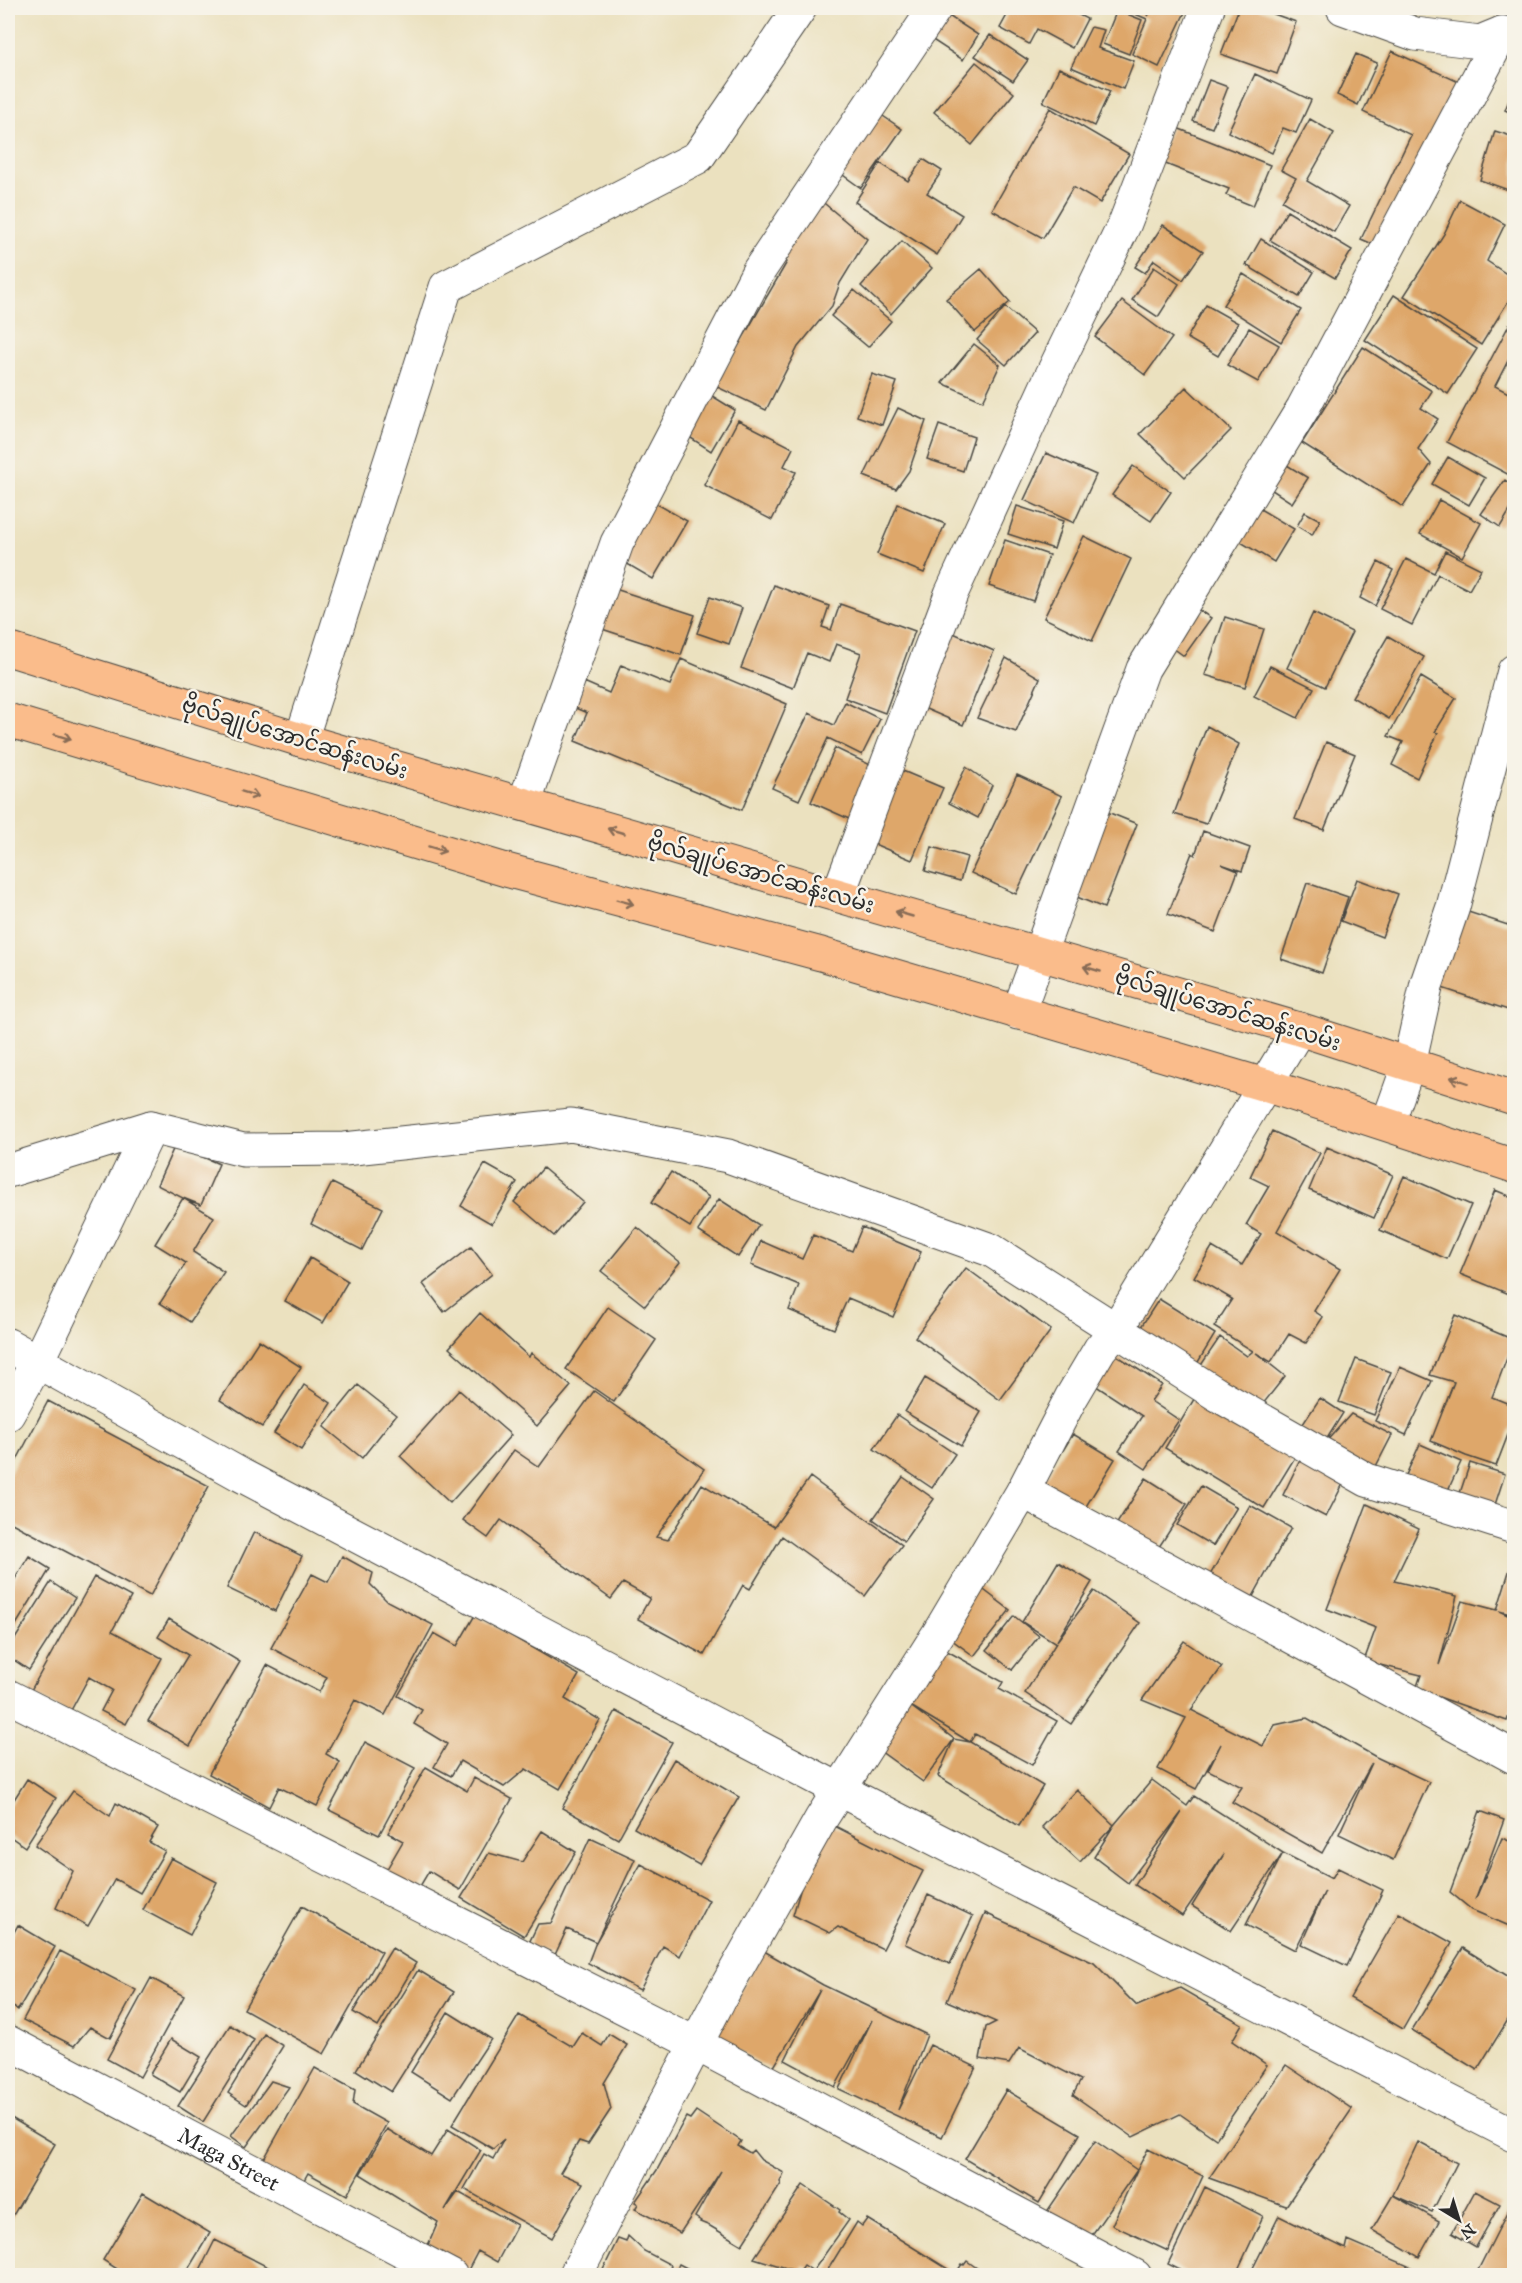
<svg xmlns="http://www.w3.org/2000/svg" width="1522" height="2283" viewBox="0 0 1522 2283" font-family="'IM FELL Great Primer','Noto Sans Myanmar',serif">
<rect width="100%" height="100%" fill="#f7f3e8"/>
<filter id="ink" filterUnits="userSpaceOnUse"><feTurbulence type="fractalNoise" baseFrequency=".0167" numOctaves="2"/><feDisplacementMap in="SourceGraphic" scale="12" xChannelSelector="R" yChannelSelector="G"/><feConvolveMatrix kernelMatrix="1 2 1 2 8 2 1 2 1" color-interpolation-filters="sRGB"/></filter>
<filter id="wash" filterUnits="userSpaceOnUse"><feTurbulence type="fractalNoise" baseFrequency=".008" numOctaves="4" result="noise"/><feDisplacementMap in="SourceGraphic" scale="24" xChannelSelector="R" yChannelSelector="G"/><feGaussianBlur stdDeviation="1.35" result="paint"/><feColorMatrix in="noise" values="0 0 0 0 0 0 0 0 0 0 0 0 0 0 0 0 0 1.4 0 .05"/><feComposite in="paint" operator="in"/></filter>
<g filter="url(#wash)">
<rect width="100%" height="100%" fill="#ebe1bf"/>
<g id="blocks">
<path fill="#dea76a" d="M1011 8H1065L1087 19 1072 48 1037 29 1029 44 1000 28Z
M1121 8H1151L1148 16 1153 8H1187L1159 67 1132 54 1147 19Z
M1239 8H1257L1296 22 1277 74 1221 54Z
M1446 8H1472L1470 15Z
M938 9 978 35 963 60 922 33Z
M1117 10 1142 20 1129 54 1103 44Z
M1091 27 1104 30 1098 48 1134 61 1123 89 1071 67Z
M990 35 1028 60 1013 81 975 56Z
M1392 51 1461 83 1382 248 1361 239 1411 135 1363 112Z
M1356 54 1377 63 1358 105 1337 95Z
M976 62 1014 93 972 145 934 112Z
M1059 68 1110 91 1094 126 1043 102Z
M1255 74 1311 100 1296 133 1283 128 1272 153 1228 132Z
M1209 80 1228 87 1212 128 1193 121Z
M1514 88V114L1505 110Z
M1050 108 1129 154 1100 203 1073 187 1043 238 992 210Z
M877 112 902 129 861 188 836 170Z
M1310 119 1334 133 1307 181 1349 206 1334 232 1282 201 1296 178 1281 170Z
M1172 126 1270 165 1253 206 1226 195 1229 189 1158 161Z
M1495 131 1514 137V192L1480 180Z
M923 159 942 171 927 193 962 215 937 255 855 202 880 163 908 181Z
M819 199 867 239 840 283 832 306 798 347 766 410 715 386 787 262 779 252Z
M1460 200 1505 224 1487 261 1514 279V292L1481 345 1404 296 1444 234Z
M1287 211 1352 250 1335 278 1270 240Z
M1163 225 1203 251 1183 280 1154 260 1145 273 1135 267Z
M1261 239 1314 272 1299 297 1246 265Z
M902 241 932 268 891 314 861 286Z
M1154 267 1179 284 1158 317 1132 300Z
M981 269 1010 302 975 332 946 299Z
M1243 274 1301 310 1281 342 1223 305Z
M854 290 891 321 868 347 831 316Z
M1394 295 1477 349 1448 394 1365 340Z
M1122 301 1172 338 1145 375 1095 337Z
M1206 305 1238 323 1218 356 1187 338Z
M1005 307 1035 333 1006 365 977 340Z
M1509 325 1514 331V349L1495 386 1514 396 1513 477 1447 442Z
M1249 328 1279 345 1258 382 1227 365Z
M974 344 1000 365 983 401 942 383Z
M1363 347 1432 391 1421 408 1438 419 1418 449 1431 464 1403 507 1302 443Z
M872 374 897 382 882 425 857 416Z
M1186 387 1231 430 1185 477 1140 434Z
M704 391 735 410 711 451 680 431Z
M898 408 926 421 909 471 896 489 864 476Z
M738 420 793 448 784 466 796 472 772 520 704 485Z
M939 425 974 437 963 471 927 459Z
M1046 453 1096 475 1074 523 1024 500Z
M1448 457 1485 478 1469 505 1432 484Z
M1282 462 1308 478 1292 503 1266 486Z
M1133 466 1171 492 1151 521 1112 495Z
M1505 480 1514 487V504L1500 527 1481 514Z
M650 500 687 521 653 579 617 558Z
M1439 500 1481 523 1462 557 1420 534Z
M898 504 945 524 924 573 877 554Z
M1253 505 1294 529 1274 562 1234 538Z
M1017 506 1063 521 1054 549 1008 534Z
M1305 512 1320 520 1312 535 1297 526Z
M1084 536 1131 559 1092 641 1044 618Z
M1005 540 1049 555 1033 601 989 586Z
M1445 551 1481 569 1469 590 1438 574 1412 625 1380 609 1406 559 1434 573Z
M1378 562 1393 570 1375 606 1360 598Z
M774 585 829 606 822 627 831 630 840 604 915 631 885 713 845 698 861 653 836 644 829 662 807 653 793 688 741 668Z
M612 588 695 615 681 655 599 628Z
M710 597 742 608 729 644 697 633Z
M1191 605 1211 618 1184 656 1165 642Z
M1313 613 1352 632 1325 687 1287 668Z
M1225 617 1264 629 1245 687 1205 675Z
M951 632 994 651 963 725 919 706Z
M1388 636 1424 657 1389 719 1352 697Z
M1006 658 1040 678 1016 732 977 718Z
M681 659 787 704 742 810 575 741 587 713 573 707 584 682 609 693 621 665 670 685Z
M1270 666 1314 688 1298 718 1254 696Z
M1421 677 1456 698 1435 732 1438 733 1417 778 1392 765 1403 742 1388 736Z
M845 702 880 719 862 755 828 738 799 800 772 788 809 713 834 725Z
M1207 726 1239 744 1206 824 1174 814Z
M1326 742 1355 754 1324 830 1295 819Z
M835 748 881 770 858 823 811 802Z
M966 767 992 785 978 818 949 803Z
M898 769 943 788 912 860 867 841Z
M1017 775 1062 796 1016 894 971 873Z
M1100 809 1137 824 1104 908 1067 893Z
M1203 831 1250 848 1242 871 1221 864 1238 871 1215 932 1168 914 1192 853 1195 855Z
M932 847 967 857 960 881 925 871Z
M1357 879 1398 894 1382 937 1341 921Z
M1307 883 1348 897 1322 973 1281 959Z
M1453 907 1514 927V1012L1427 983Z
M1272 1131 1320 1153 1277 1231 1340 1269 1314 1311 1323 1317 1306 1343 1289 1334 1271 1362 1256 1353 1285 1376 1255 1414 1197 1371 1220 1337 1247 1356 1253 1351 1214 1327 1232 1299 1194 1277 1212 1247 1242 1265 1261 1234 1246 1225 1269 1186 1250 1177Z
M175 1145 219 1164 201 1205 183 1198 214 1217 193 1252 224 1272 190 1322 160 1303 186 1263 155 1244 183 1198 157 1185Z
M1327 1147 1393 1175 1374 1218 1309 1190Z
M485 1164 517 1182 492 1224 461 1206Z
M543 1168 583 1202 554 1236 514 1202Z
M671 1172 709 1197 690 1227 651 1203Z
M1404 1176 1471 1205 1447 1259 1380 1230Z
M332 1183 383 1208 362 1250 311 1224Z
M1495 1190 1514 1198V1296L1460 1274Z
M719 1199 759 1225 738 1257 698 1231Z
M637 1227 680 1262 645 1306 601 1271Z
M862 1227 921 1252 893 1317 848 1298 834 1329 789 1310 799 1285 751 1265 761 1241 802 1259 813 1235 852 1251Z
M471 1247 492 1274 444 1312 423 1284Z
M310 1258 348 1281 323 1323 285 1301Z
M966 1268 1051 1330 1000 1400 915 1337Z
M1159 1299 1215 1334 1192 1372 1135 1336Z
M608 1307 656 1340 614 1402 566 1369Z
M480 1313 529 1357 531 1353 571 1386 537 1426 449 1348Z
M1455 1315 1514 1340 1492 1397 1514 1406V1419L1496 1466 1466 1456 1431 1441 1454 1382 1430 1375Z
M259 1340 301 1367 262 1427 220 1400Z
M1107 1349 1162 1385 1151 1401 1179 1420 1146 1469 1119 1451 1142 1416 1087 1380Z
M1356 1359 1391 1372 1374 1415 1339 1402Z
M1400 1367 1432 1381 1406 1435 1375 1421Z
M925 1378 981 1412 961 1446 905 1412Z
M304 1385 331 1403 301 1450 274 1433Z
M358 1385 396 1415 362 1458 324 1427Z
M459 1390 511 1435 450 1503 400 1456Z
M594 1391 704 1469 656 1537 668 1540 702 1484 774 1527 810 1477 902 1545 865 1596 782 1536 750 1589 743 1585 704 1655 638 1619 650 1598 623 1583 611 1599 501 1520 488 1538 463 1520 514 1450 539 1467Z
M1197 1394 1297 1454 1264 1508 1165 1448Z
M1320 1398 1343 1413 1323 1445 1351 1414 1392 1435 1374 1470 1323 1445 1299 1430Z
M48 1401 209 1486 150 1596 8 1521V1477Z
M897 1415 955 1454 932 1488 874 1449Z
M1073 1434 1115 1459 1085 1508 1043 1483Z
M1420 1444 1461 1462 1442 1503 1402 1484Z
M1304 1452 1348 1474 1326 1517 1283 1495Z
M1470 1463 1505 1474 1491 1517 1456 1505Z
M903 1477 934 1499 904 1541 873 1519Z
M1146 1478 1187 1504 1157 1550 1116 1525Z
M1201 1486 1237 1507 1213 1546 1177 1525Z
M1367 1504 1419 1529 1394 1581 1457 1596 1439 1665 1462 1601 1497 1610 1512 1562 1514 1563V1615L1499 1611 1514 1618V1700L1507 1721 1416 1689 1421 1675 1364 1661 1376 1628 1327 1609Z
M1250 1505 1291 1528 1251 1600 1209 1577Z
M254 1532 302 1556 275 1611 227 1588Z
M29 1556 50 1569 8 1638V1590Z
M342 1556 373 1573 370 1584 387 1601 433 1625 385 1715 355 1700 326 1754 340 1762 317 1806 279 1787 269 1807 209 1774 267 1665 319 1692 327 1677 271 1648 312 1574 328 1582Z
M1058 1562 1092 1582 1057 1641 1094 1591 1140 1623 1071 1724 1025 1693 1056 1643 1022 1622Z
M94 1577 131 1597 112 1631 162 1658 126 1724 101 1711 112 1690 89 1677 69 1714 30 1692Z
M51 1582 75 1598 29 1670 8 1656V1650Z
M976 1584 1010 1610 974 1656 940 1631Z
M475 1615 579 1675 565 1699 600 1720 560 1789 526 1769 504 1787 460 1761 451 1776 434 1767 447 1744 414 1724 422 1710 398 1696 434 1633 457 1646Z
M1014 1616 1039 1636 1012 1670 987 1650Z
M169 1619 240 1662 190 1746 148 1721 188 1655 158 1637Z
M1184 1641 1222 1667 1191 1710 1263 1746 1275 1725 1307 1718 1376 1757 1429 1782 1393 1860 1339 1834 1372 1763 1322 1853 1232 1802 1242 1787 1208 1770 1221 1744 1196 1789 1158 1769 1186 1718 1142 1700Z
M940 1647 1003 1682 999 1689 1057 1721 1032 1765 975 1734 970 1742 1043 1786 1019 1826 938 1776 954 1739 970 1742 909 1705 954 1739 923 1782 873 1746Z
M616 1711 672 1742 618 1839 562 1808Z
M365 1742 415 1768 379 1835 329 1810Z
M674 1759 739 1797 699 1865 634 1828Z
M426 1767 467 1791 474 1778 512 1799 460 1890 429 1871 416 1893 384 1874 403 1841 388 1833Z
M27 1779 56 1798 25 1847 8 1835V1809Z
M1152 1780 1187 1806 1194 1796 1283 1853 1332 1878 1338 1868 1383 1890 1347 1966 1301 1944 1325 1891 1295 1950 1246 1925 1283 1853 1231 1931 1192 1906 1224 1854 1182 1916 1135 1885 1182 1812 1128 1883 1094 1857 1114 1825Z
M1077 1790 1114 1825 1080 1862 1042 1827Z
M73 1791 110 1816 116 1803 158 1827 149 1842 165 1851 140 1893 115 1879 88 1926 56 1908 73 1871 35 1845Z
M1480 1811 1504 1820 1475 1900 1502 1838 1514 1843V1928L1472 1910 1450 1892Z
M821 1819 923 1871 883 1949 838 1927 830 1933 793 1915Z
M542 1831 576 1852 524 1936 461 1898 489 1853 522 1862Z
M590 1838 635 1859 596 1942 641 1864 709 1900 680 1956 663 1946 640 1990 588 1963 596 1942 567 1929 554 1957 528 1945 538 1924 551 1923Z
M171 1858 217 1882 190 1935 143 1910Z
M928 1895 973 1916 950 1964 905 1944Z
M302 1906 382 1952 324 2054 244 2009Z
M985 1913 1094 1963 1137 2006 1180 1988 1242 2024 1232 2041 1267 2065 1216 2139 1180 2114 1133 2137 1073 2095 1081 2080 1019 2048 1009 2064 980 2059 986 2027 996 2022 947 2001Z
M1399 1913 1452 1943 1403 2029 1350 1998Z
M18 1925 55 1947 18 2010 8 2004V1943Z
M392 1948 416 1963 378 2027 353 2012Z
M1463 1948 1514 1980V2010L1477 2070 1412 2030Z
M60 1951 136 1990 110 2038 90 2027 74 2046 23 2020Z
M764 1951 823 1985 927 2035 898 2110 930 2045 976 2067 942 2137 839 2089 872 2020 835 2087 785 2060 820 1990 772 2070 713 2036Z
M418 1970 454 1992 391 2092 356 2070Z
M151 1978 184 1996 140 2077 107 2059Z
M448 2012 491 2039 452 2098 411 2072Z
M519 2015 573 2047 582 2033 602 2046 609 2034 627 2045 604 2083 611 2109 588 2144 579 2141 560 2173 583 2183 552 2238 464 2189 484 2154 493 2159 504 2139 493 2149 452 2125Z
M230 2025 254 2040 203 2122 178 2106Z
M264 2034 283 2046 246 2105 228 2093Z
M171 2039 201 2057 180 2092 150 2074Z
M1286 2065 1352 2109 1286 2206 1209 2178Z
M315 2068 355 2090 353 2104 387 2123 347 2195 308 2173 299 2189 259 2168Z
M271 2081 289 2087 246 2147 231 2136Z
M1006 2090 1080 2134 1039 2203 965 2159Z
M696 2111 741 2141 738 2146 750 2153 753 2150 761 2160 784 2173 780 2182 781 2184 742 2245 710 2226 700 2222 701 2221 695 2217 721 2171 680 2233 635 2209 638 2204 635 2202 657 2170 686 2117 690 2119Z
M8 2116 55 2144 8 2224Z
M387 2129 431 2156 448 2129 481 2150 445 2210 458 2192 517 2225 497 2262 478 2251 467 2272 426 2250 438 2222 360 2174Z
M1095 2141 1137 2170 1148 2149 1203 2176 1168 2251 1112 2225 1137 2170 1087 2242 1046 2213Z
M1418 2142 1457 2163 1432 2212 1393 2195Z
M803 2185 840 2210 839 2212 849 2220 813 2271 804 2265 799 2272 754 2258Z
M1205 2187 1263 2216 1235 2276H1192L1168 2264Z
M1475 2191 1500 2204 1476 2247 1452 2233Z
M143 2193 210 2233 184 2276H128L103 2260Z
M1393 2195 1439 2221 1419 2257 1372 2230Z
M1514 2199V2276H1475Z
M1279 2216 1346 2249 1348 2240 1413 2268 1409 2276H1249Z
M867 2219 948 2269 944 2276H824L857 2222 862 2226Z
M628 2236 644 2251 671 2265 667 2274 669 2276H600L618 2239 626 2242Z
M215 2240 270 2268 266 2276H197Z
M967 2261 988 2276H954L962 2264 964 2265Z
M679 2264 702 2276H673Z"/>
</g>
</g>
<g filter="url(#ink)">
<use href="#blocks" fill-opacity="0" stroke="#484641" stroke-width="1.5"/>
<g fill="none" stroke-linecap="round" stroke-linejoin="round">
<defs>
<g id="street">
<path d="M1343 8 1415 34 1480 42 1502 33 1514 34"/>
<path d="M301 740 446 287 698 157 800 8"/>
<path d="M524 804 617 543 758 272 935 8"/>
<path d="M838 895 951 594 1049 381 1125 223 1208 8"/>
<path d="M1018 1013 1143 669 1303 408 1502 33"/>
<path d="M1388 1123 1409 1064 1427 983 1453 907 1514 671"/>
<path d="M8 1171 151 1127 243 1150 344 1149 571 1125 728 1156 991 1250 1218 1395 1367 1480 1514 1527"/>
<path d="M8 1345 241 1475 840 1790 1514 2135"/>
<path d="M8 1414 38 1361 151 1127"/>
<path d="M1023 1491 1514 1757"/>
<path d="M8 1696 696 2044 1135 2276"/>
<path id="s1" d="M8 2042 451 2276"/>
<path d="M575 2276 719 2000 821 1819 940 1631 1023 1491 1071 1398 1100 1349 1116 1330 1299 1029"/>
</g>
<path id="highway" d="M8 649 301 740 1299 1029 1514 1098
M8 720 506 870 821 954 1265 1085 1514 1166"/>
</defs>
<use href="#street" stroke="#484641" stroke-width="35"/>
<use href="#highway" stroke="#484641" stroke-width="35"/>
<use href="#street" stroke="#fff" stroke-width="33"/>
<use href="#highway" stroke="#fabc8b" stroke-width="33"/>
</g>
<defs><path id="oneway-shaft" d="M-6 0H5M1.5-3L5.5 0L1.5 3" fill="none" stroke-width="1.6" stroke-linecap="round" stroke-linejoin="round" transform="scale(1.5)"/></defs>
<g stroke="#886c56">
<use href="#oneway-shaft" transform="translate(63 737) rotate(17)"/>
<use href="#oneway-shaft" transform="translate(250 794) rotate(17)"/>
<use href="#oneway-shaft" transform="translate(616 831) rotate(-164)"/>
<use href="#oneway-shaft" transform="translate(437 849) rotate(17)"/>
<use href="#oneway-shaft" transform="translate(625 902) rotate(15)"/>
<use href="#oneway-shaft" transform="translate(904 914) rotate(-164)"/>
<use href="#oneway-shaft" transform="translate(1092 969) rotate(-164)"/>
<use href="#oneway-shaft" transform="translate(1459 1080) rotate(-162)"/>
</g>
</g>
<g text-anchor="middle" stroke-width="5" stroke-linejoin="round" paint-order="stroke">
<g font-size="22" fill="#2b2b2b" stroke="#f7f3e8">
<text transform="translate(295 737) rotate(17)" y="8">ဗိုလ်ချုပ်အောင်ဆန်းလမ်း</text>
<text transform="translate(761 873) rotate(16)" y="8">ဗိုလ်ချုပ်အောင်ဆန်းလမ်း</text>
<text transform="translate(1228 1009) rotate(17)" y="8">ဗိုလ်ချုပ်အောင်ဆန်းလမ်း</text>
<text dy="8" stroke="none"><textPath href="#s1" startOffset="250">Maga Street</textPath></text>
</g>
</g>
<rect width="1522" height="2283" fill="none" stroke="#f7f3e8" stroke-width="30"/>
<g transform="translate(1459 2220) rotate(142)" stroke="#f7f3e8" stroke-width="4.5" paint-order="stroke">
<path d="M0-4.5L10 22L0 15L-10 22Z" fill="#2b2b2b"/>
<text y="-9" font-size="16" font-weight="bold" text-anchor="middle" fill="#2b2b2b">N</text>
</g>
</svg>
